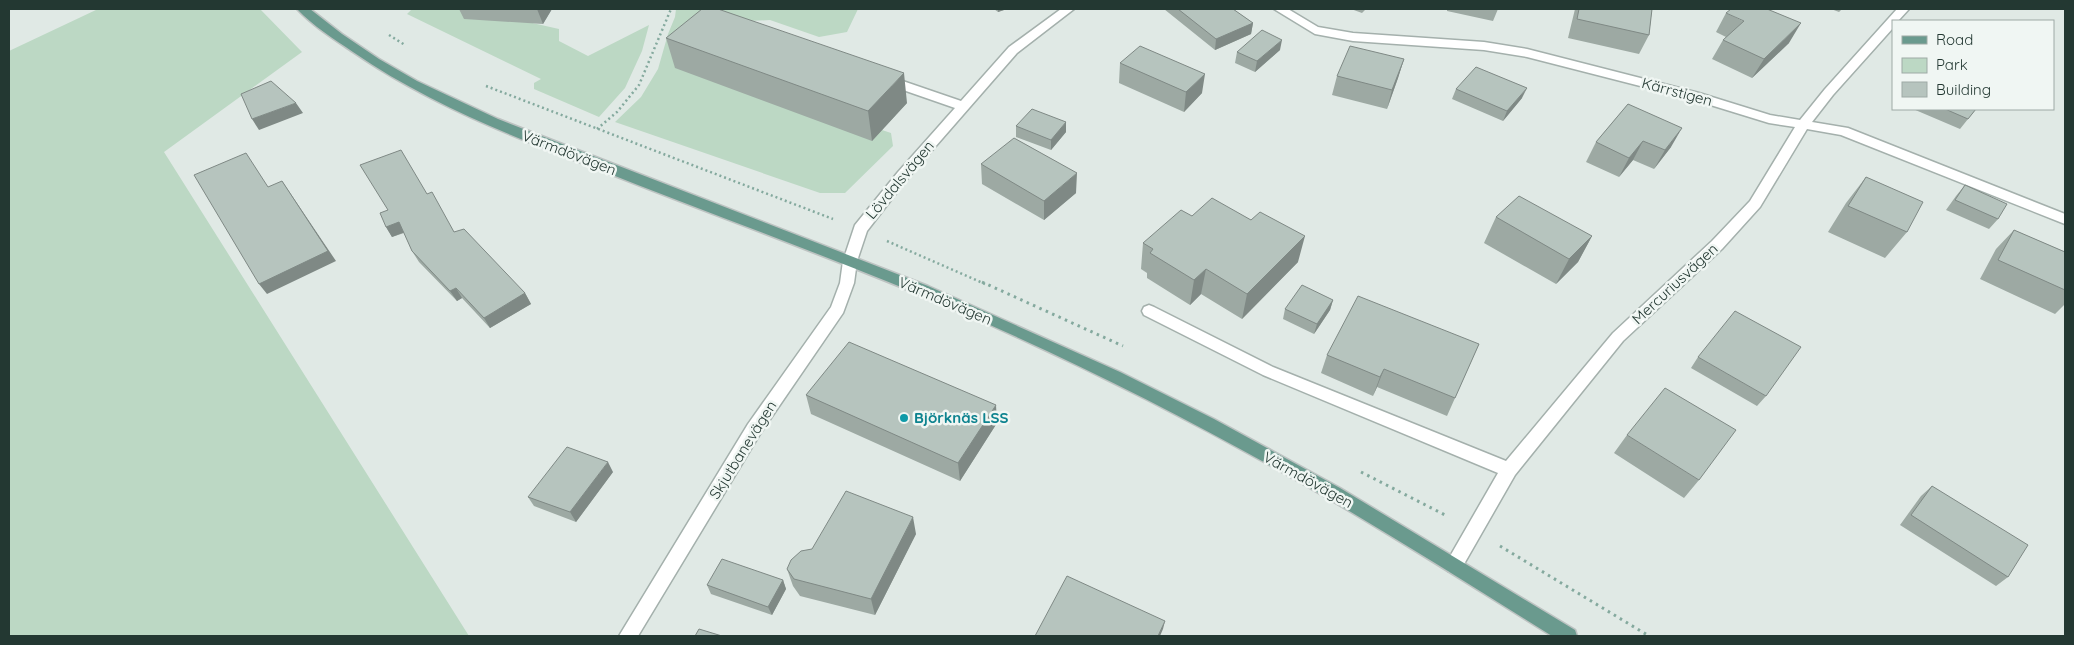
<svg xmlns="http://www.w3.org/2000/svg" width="2074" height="645" viewBox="0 0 2074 645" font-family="Quicksand,sans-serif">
<rect width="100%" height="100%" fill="#e0e9e5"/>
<path fill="#bcd8c4" d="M98 9H260L302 52 164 152 469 636H9V51Z
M412 9H471L559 29V41L588 56 649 25 642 51 625 88 599 117 534 89V83L541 79 407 14Z
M676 9H858L847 32 819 37 770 20 749 21 882 130 891 133 893 146 845 193H820L615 122 641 97 658 69 668 34 675 17Z"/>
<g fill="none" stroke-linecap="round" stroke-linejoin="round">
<defs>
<path id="minor" d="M1061 9H1074L1017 53 908 178 867 231 857 261 854 283 843 313 760 434 638 636H619L748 424 831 307 840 283 843 261 855 225 898 172 955 108 883 83 881 80 883 77H891L961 101 1009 47Z
M1274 9H1288L1318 27 1353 33 1484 42 1527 49 1699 93 1770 115 1800 120 1825 89 1897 9H1909L1898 21H1893V28L1833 95 1812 122 1848 128 2065 214V224L1841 135 1807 129 1760 207 1722 249 1623 341 1515 475 1460 571 1454 573 1448 571 1445 565 1498 473 1263 375 1144 315 1142 311 1144 307 1149 305 1154 307 1273 367 1506 461 1613 333 1712 241 1750 201 1795 127 1769 123 1691 99 1527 57 1484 50 1353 41 1315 34Z"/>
<path id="major" d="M297 9H310L342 34 379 59 417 81 498 119 928 286 1120 372 1214 419 1340 488 1575 630 1577 636H1552C1478 590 1404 543 1329 499 1211 430 1089 368 963 313 842 261 718 217 595 168 511 136 427 103 353 52 334 39 313 26 297 9Z"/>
</defs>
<use href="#minor" stroke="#a4b0ac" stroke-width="3"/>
<use href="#major" stroke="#bdc3c2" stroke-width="3"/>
<path stroke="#84a99e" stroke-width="2.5" stroke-dasharray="2 3" stroke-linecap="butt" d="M389 35 405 45
M486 86 833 219
M597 129 617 112 639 85 671 9
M887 241 985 284"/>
<path stroke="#84a99e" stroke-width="3" stroke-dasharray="2.5 4.5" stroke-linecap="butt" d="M982 282 1123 346
M1361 472 1447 516
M1500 546 1649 636"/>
<use href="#minor" fill="#fff" fill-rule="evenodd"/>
<use href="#major" fill="#6a9a8e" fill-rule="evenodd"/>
</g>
<path fill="#9da9a3" d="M459 9H552L543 24 464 19Z
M994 9H1007L998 12Z
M1164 9H1233L1253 23 1251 34 1215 50Z
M1351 9H1366L1362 13Z
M1447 9H1498L1493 21 1447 11Z
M1575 9H1652L1649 35 1639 54 1568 38Z
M1831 9H1842L1839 12Z
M1726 13 1789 43 1752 78 1712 59 1723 40 1726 37 1716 32Z
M666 38 907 103 872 141 675 68Z
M1280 50 1255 72 1235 63 1237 52Z
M1404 59 1398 78 1387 109 1332 95 1337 76Z
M1120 63 1202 93 1184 112 1119 83Z
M1456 89 1522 98 1503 121 1452 99Z
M1628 104 1671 147 1654 169 1633 160 1619 177 1586 162 1596 142Z
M1913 109H1976L1960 129Z
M1016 126 1066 132 1051 150 1016 137Z
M981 164 1076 193 1044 220 982 184Z
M1866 177 1907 232 1885 258 1828 232 1846 203Z
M1965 185 1998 219 1989 229 1946 210 1956 196Z
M427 194 454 232 525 293 531 304 490 328 462 298 457 301 419 262 412 251 404 233 392 237 386 227Z
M1192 216 1298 262 1242 319 1201 294 1190 305 1147 278V273L1141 269 1143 243Z
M1496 217 1592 236 1578 262 1556 284 1484 243Z
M2014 230 2065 252V304L2055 314 1980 279 1996 249Z
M1333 300 1330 310 1314 334 1283 319 1285 309Z
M1479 344 1447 416 1377 387 1373 396 1321 373 1327 355Z
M1698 357 1766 396 1757 406 1691 368Z
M806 395 997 423 960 481 811 414Z
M1627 435 1699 480 1684 498 1614 453Z
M613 472 576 522 534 506 528 497Z
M1932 486 2008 577 1996 586 1900 525 1921 496Z
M916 534 875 615 800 596 793 586 787 569 812 549Z
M783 580 786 589 772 615 711 594 707 585Z"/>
<path fill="#7f8985" d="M537 9H552L543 24Z
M998 9H1007L998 12Z
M1253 23 1251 34 1215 50 1216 39Z
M1801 23 1789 43 1752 78 1764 59Z
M1282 40 1280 50 1255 72 1257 61Z
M1404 59 1398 78 1387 109 1392 90Z
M904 73 907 103 872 141 868 111Z
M1205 74 1202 93 1184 112 1186 92Z
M1527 88 1522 98 1503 121 1507 111Z
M296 103 303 113 259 130 252 119Z
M1066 122V132L1051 150V140Z
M1682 128 1671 147 1654 169 1665 150Z
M1643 141 1633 160 1619 177 1629 158Z
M1077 173 1076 193 1044 220V201Z
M282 181 336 261 267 294 259 284Z
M399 222 405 232 392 237 386 227Z
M1305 236 1298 262 1242 319 1247 294Z
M1592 236 1578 262 1556 284 1569 259Z
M1206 269 1201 294 1190 305 1194 280Z
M456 288 462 298 457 301 450 291Z
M525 293 531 304 490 328 484 318Z
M1333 300 1330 310 1314 334 1317 324Z
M1384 369 1377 387 1373 396 1380 377Z
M996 405 997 423 960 481 958 463Z
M608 462 613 472 576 522 570 512Z
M913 517 916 534 875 615 871 599Z
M783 580 786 589 772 615 768 607Z
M1165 621 1163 629 1160 636H1158Z"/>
<path fill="#b6c4be" stroke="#7f8985" d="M702 9H718L904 73 868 111 666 38Z
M1178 9H1233L1253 23 1216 39Z
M1579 9H1652L1649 35 1577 19Z
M1731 9H1767L1801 23 1764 59 1723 40 1744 21 1726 13Z
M1262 30 1282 40 1257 61 1237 52Z
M1140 46 1205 74 1186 92 1120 63Z
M1350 46 1404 59 1392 90 1337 76Z
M1476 67 1527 88 1507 111 1456 89Z
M271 81 296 103 252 119 241 94Z
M1628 104 1682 128 1665 150 1643 141 1629 158 1596 142Z
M1032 109 1066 122 1051 140 1016 126Z
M1945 109H1976L1968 119Z
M1014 138 1077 173 1044 201 981 164Z
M401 150 427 194 432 192 454 232 464 229 525 293 484 318 456 288 450 291 412 251 399 222 386 227 380 213 388 210 360 165Z
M246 153 268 187 282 181 328 251 259 284 194 175Z
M1866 177 1923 202 1907 232 1848 206Z
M1965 185 2007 204 1998 219 1955 200Z
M1519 196 1592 236 1569 259 1496 217Z
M1212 198 1251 220 1260 212 1305 236 1247 294 1206 269 1194 280 1150 253 1153 249 1143 243 1181 210 1192 216Z
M2014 230 2065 252V290L1998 260Z
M1302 285 1333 300 1317 324 1285 309Z
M1358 296 1479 344 1455 398 1384 369 1380 377 1327 355Z
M1735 311 1801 347 1766 396 1698 357Z
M849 342 996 405 958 463 806 395Z
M1665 388 1736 430 1699 480 1627 435Z
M567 447 608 462 570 512 528 497Z
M1932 486 2028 545 2008 577 1911 515Z
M846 491 913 517 871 599 794 579 787 569 791 560 801 551 812 549Z
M722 559 783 580 768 607 707 585Z
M1067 576 1165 621 1158 636H1035Z
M699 629 722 636H695Z"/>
<circle fill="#0f9aa8" stroke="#f0f6f3" stroke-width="2" cx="904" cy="418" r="5"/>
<g text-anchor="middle" stroke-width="5" stroke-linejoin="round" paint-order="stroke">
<g font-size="15" fill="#233832" stroke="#f0f6f3">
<text transform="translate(1677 92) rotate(15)" y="5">Kärrstigen</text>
<text transform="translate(569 153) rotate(21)" y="5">Värmdövägen</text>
<text transform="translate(900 180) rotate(-50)" y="5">Lövdalsvägen</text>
<text transform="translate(1675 284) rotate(-43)" y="5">Mercuriusvägen</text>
<text transform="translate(945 301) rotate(23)" y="5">Värmdövägen</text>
<text transform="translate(743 450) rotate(-58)" y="5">Skjutbanevägen</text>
<text transform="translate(1308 480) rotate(29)" y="5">Värmdövägen</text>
</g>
<g font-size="15" font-weight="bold" fill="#0d838f" stroke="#f0f6f3" text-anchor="start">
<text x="914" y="423">Björknäs LSS</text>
</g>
</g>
<rect width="2074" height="645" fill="none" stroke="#233832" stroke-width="20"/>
<rect x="1892" y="20" width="162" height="90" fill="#f0f6f3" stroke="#9eaaa6"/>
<rect x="1902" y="36" width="25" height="8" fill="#6a9a8e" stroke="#9eaaa6"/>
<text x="1936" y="45" font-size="15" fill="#233832">Road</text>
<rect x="1902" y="58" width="25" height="15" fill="#bcd8c4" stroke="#9eaaa6"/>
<text x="1936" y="70" font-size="15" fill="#233832">Park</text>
<rect x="1902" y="82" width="25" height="15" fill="#b6c4be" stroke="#9eaaa6"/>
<text x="1936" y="95" font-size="15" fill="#233832">Building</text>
</svg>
